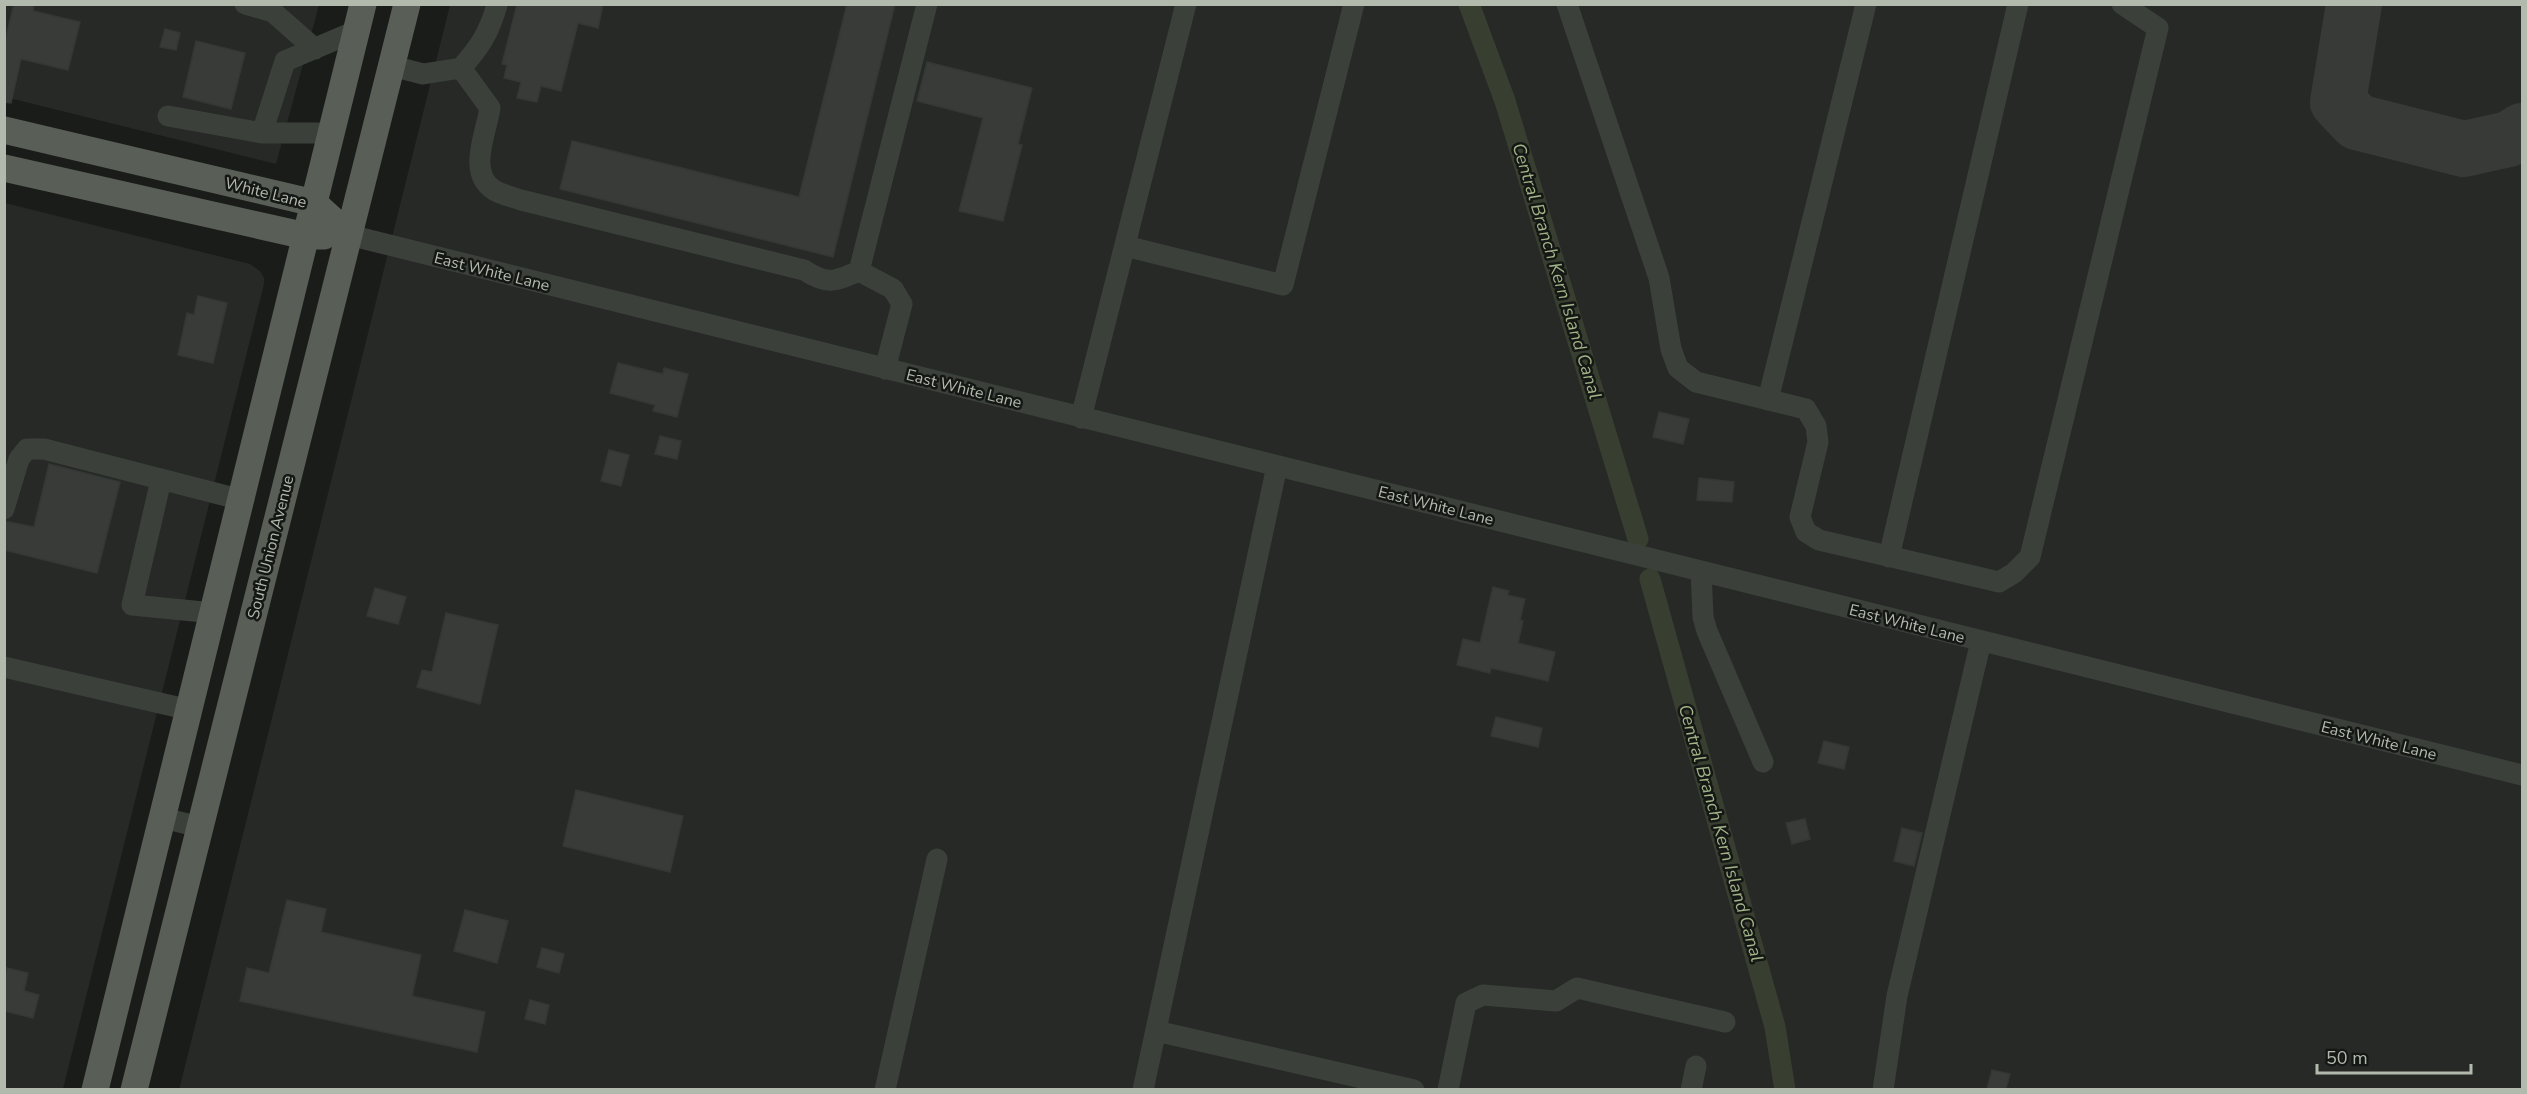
<svg xmlns="http://www.w3.org/2000/svg" width="2527" height="1094" viewBox="0 0 2527 1094" font-family="'Nunito Sans',sans-serif">
<rect width="100%" height="100%" fill="#1a1c1a"/>
<path fill="#262926" d="M5 5H319L276 164 5 97Z
M450 5H2522V1089L179 1090Z
M5 203 250 264 260 271 264 278V284L63 1089 5 1090Z"/>
<g fill="none" stroke-linecap="round" stroke-linejoin="round">
<path stroke="#393f30" stroke-width="21" d="M1469 4 1505 101 1638 539
M1650 579 1775 1027 1785 1090"/>
<path stroke="#373a36" stroke-width="56" d="M2354 4 2338 102 2357 122 2464 149 2509 139 2522 131"/>
</g>
<path fill="#383b37" stroke="#343834" stroke-width="1.5" d="M14 4H34L33 11 80 22 68 70 21 59 11 103 4 102V45Z
M517 4H603L598 28 578 23 561 91 541 86 537 102 517 98 521 82 504 78 507 65 502 64Z
M847 4H895L833 257 560 189 572 141 799 197Z
M165 29 180 33 176 50 160 47Z
M196 41 245 53 231 109 183 97Z
M927 62 1032 88 1018 144 1022 145 1003 221 959 211 983 118 917 101Z
M198 296 227 303 213 363 178 355 187 313 194 315Z
M618 363 663 374 664 368 688 374 677 417 653 411 655 405 610 393Z
M1659 412 1689 419 1683 444 1653 437Z
M660 436 681 441 677 459 655 454Z
M609 450 629 455 621 486 601 481Z
M49 464 120 482 97 573 4 550V521L34 527Z
M1699 478 1734 482 1732 502 1697 500Z
M1493 587 1509 591 1507 595 1525 599 1520 620 1523 621 1518 643 1555 652 1548 681 1491 668 1490 673 1457 665 1463 639 1480 643Z
M375 588 406 597 398 624 367 616Z
M446 613 498 625 480 704 417 687 422 670 432 672Z
M1496 717 1542 728 1538 747 1491 736Z
M1824 741 1849 747 1844 769 1818 763Z
M576 790 683 816 670 872 563 846Z
M1805 819 1810 839 1792 844 1786 823Z
M1902 828 1922 833 1914 866 1894 861Z
M287 900 326 909 321 932 421 955 412 996 485 1012 477 1052 240 1001 247 968 269 973Z
M465 910 508 921 497 963 454 951Z
M542 948 564 954 559 973 537 967Z
M7 968 28 973 24 991 39 995 33 1018 4 1011V980Z
M530 1000 549 1005 545 1024 525 1019Z
M1992 1070 2010 1074 2006 1089H1987Z"/>
<g fill="none" stroke-linecap="round" stroke-linejoin="round">
<path stroke="#3c403b" stroke-width="21" d="M245 4 273 12 315 49
M1567 4 1659 278 1671 349 1678 368 1696 382 1806 409 1816 426 1818 442 1800 517 1806 532 1819 540 1999 582 2014 573 2030 557 2158 28 2122 4
M392 66 423 74 461 68C480 47 489 33 497 5
M461 68 490 108C486 134 467 173 494 190 502 195 513 197 521 200L804 270C827 285 834 282 859 271L927 4
M168 116 262 133
M330 133H262L285 61 356 31
M349 235 2522 775
M1125 246 1283 285 1354 4
M859 271 893 289 902 304 885 369
M1768 400 1866 4
M1081 418 1186 4
M161 480 132 605 214 613
M4 509 19 459 27 449H44L242 500
M1889 557 2018 4
M1701 571 1703 617 1707 631 1763 762
M4 667 190 710
M163 818 200 827
M1156 1031 1414 1090
M885 1090 937 859
M1143 1090 1277 466
M1448 1090 1466 1003 1483 995 1556 1001 1577 988 1725 1022
M1691 1090 1696 1066
M1883 1090 1897 996 1981 641"/>
<path stroke="#595f57" stroke-width="27" d="M4 130 314 203 349 235
M4 168 306 236H324
M95 1090 363 4
M134 1090 407 4"/>
</g>
<g text-anchor="middle" stroke-width="5" stroke-linejoin="round" paint-order="stroke">
<g font-size="16" fill="#b2baad" stroke="#151715">
<text transform="translate(266 192) rotate(14)" y="6">White Lane</text>
<text transform="translate(492 271) rotate(14)" y="6">East White Lane</text>
<text transform="translate(964 388) rotate(14)" y="6">East White Lane</text>
<text transform="translate(1436 505) rotate(14)" y="6">East White Lane</text>
<text transform="translate(270 547) rotate(-76)" y="6">South Union Avenue</text>
<text transform="translate(1907 623) rotate(14)" y="6">East White Lane</text>
<text transform="translate(2379 740) rotate(14)" y="6">East White Lane</text>
</g>
<g font-size="18" font-style="italic" fill="#a1b387" stroke="#151715">
<text transform="translate(1557 271) rotate(73)" y="6">Central Branch Kern Island Canal</text>
<text transform="translate(1721 833) rotate(74)" y="6">Central Branch Kern Island Canal</text>
</g>
</g>
<rect width="2527" height="1094" fill="none" stroke="#b2baad" stroke-width="12"/>
<path d="M2317 1064v9h154v-9" fill="none" stroke="#b2baad" stroke-width="3"/>
<text x="2326" y="1064" font-size="18" fill="#b2baad" stroke="#151715" stroke-width="4.5" paint-order="stroke">50 m</text>
</svg>
